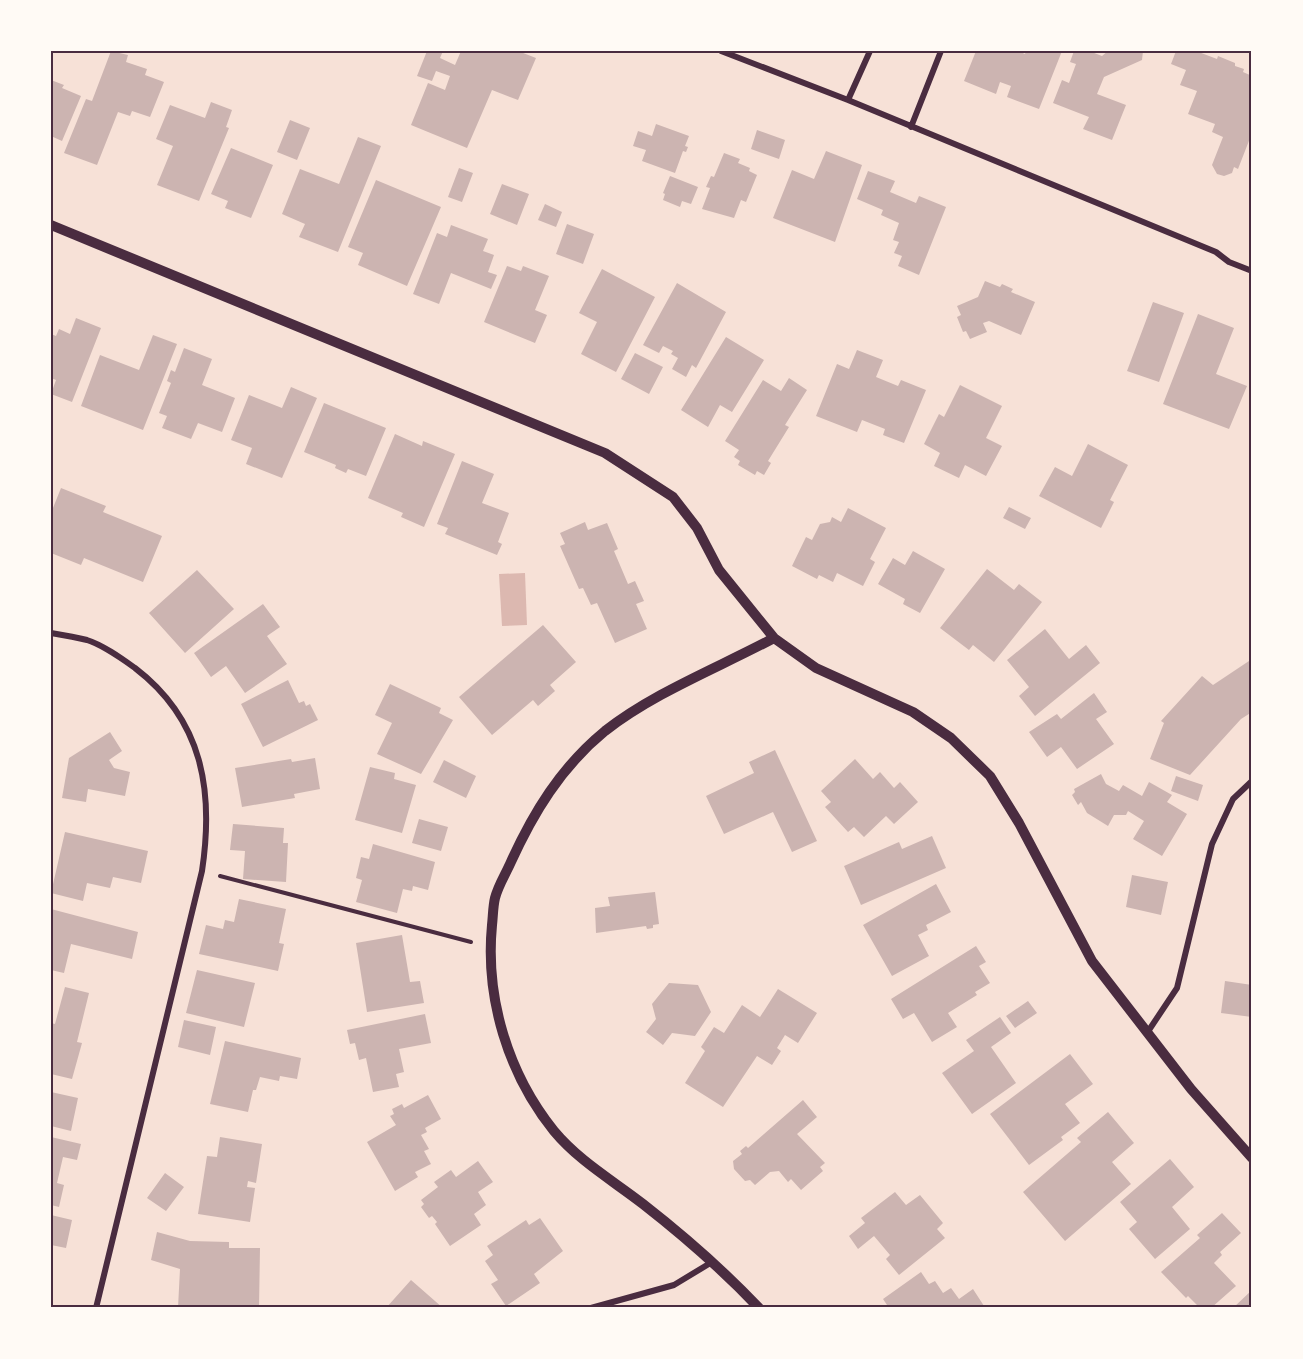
<svg xmlns="http://www.w3.org/2000/svg" width="1303" height="1359" viewBox="0 0 1303 1359" font-family="Helvetica,sans-serif">
<rect width="100%" height="100%" fill="#f7e1d7"/>
<path fill="#dcb8b0" d="M525 573 527 625 502 626 499 574Z"/>
<path fill="#ccb4b1" d="M111 51 128 55 126 62 147 69 145 75 164 82 150 117 132 111 130 116 118 112 97 165 64 153 86 99 92 101Z
M427 51H443L440 58 455 65 461 51H518L536 58 518 100 492 90 467 148 411 125 428 83 445 90 450 76 436 71 432 81 417 76Z
M976 51H1018L1025 54 1026 51H1062L1039 109 1007 97 1011 86 1000 82 996 94 964 81Z
M1074 51H1089L1102 56 1108 51H1143L1142 60 1104 77 1097 94 1126 105 1112 140 1083 129 1089 117 1053 103 1062 80 1069 83 1076 64 1070 62Z
M1176 51H1196L1217 59 1218 56 1235 63V66L1244 69 1243 72 1252 76V119L1249 128 1252 133 1238 169 1234 167 1232 173 1224 176 1217 174 1212 165 1223 137 1212 132 1215 124 1188 114 1197 91 1180 85 1186 70 1171 64Z
M51 80 64 85 62 88 81 96 62 141 51 136Z
M211 102 232 110 226 127 229 128 199 201 157 185 173 146 156 139 170 105 205 118Z
M290 120 310 128 297 160 277 152Z
M656 124 689 136 685 146 688 147 686 152 683 151 675 173 642 161 646 150 633 146 638 131 652 136Z
M757 130 785 140 779 159 751 149Z
M358 137 381 146 338 252 299 237 305 224 282 214 300 169 339 184Z
M231 148 273 165 251 218 225 208 228 201 211 194Z
M826 151 862 165 835 242 773 218 792 170 814 179Z
M724 153 740 159 738 163 750 168 749 171 757 175 746 202 741 200 734 218 702 209 710 188 706 187 711 176 714 177Z
M459 168 473 173 462 202 448 197Z
M868 171 895 181 890 192 916 203 919 196 946 207 919 275 898 266 902 256 894 253 899 242 893 240 899 223 881 215 883 210 857 199Z
M670 176 698 187 691 204 682 201 680 207 663 200 665 194 663 193Z
M376 180 441 207 407 286 358 265 363 253 348 247Z
M502 184 529 194 517 225 490 214Z
M545 204 562 212 556 227 538 220Z
M567 224 594 234 583 264 556 254Z
M451 225 488 239 483 251 494 255 488 272 497 275 491 289 451 273 439 304 413 294 437 233 447 237Z
M507 266 521 271 523 266 549 276 535 310 547 315 535 343 484 322Z
M602 269 655 297 616 372 581 354 597 322 579 313Z
M985 281 1000 287 1002 284 1013 289 1011 292 1035 302 1021 335 989 321 983 323 987 332 970 339 966 331 963 332 957 317 961 315 957 306 978 297Z
M677 283 726 312 696 368 692 365 686 377 672 369 678 358 671 354 673 351 663 346 659 353 643 345Z
M1153 302 1184 313 1159 382 1127 371Z
M1198 314 1234 328 1216 374 1247 386 1229 429 1163 404Z
M76 318 101 328 72 402 51 394 56 380 51 378V334L56 336 59 329 70 334Z
M153 335 177 344 143 430 81 406 100 355 139 370Z
M726 337 764 360 732 412 720 405 708 427 681 410Z
M184 348 212 359 202 385 235 398 222 432 198 423 191 439 162 428 167 416 159 413 171 383 167 381 171 370 175 372Z
M857 350 883 360 876 377 898 386 901 380 926 390 904 443 883 435 885 429 862 420 857 432 816 416 837 364 849 369Z
M635 353 663 367 649 394 621 379Z
M789 378 807 390 785 425 789 427 768 461 771 463 764 475 757 471 755 475 738 465 740 461 734 457 739 450 725 441 763 380 781 391Z
M960 385 1002 406 986 438 1002 446 986 476 965 465 959 478 934 466 940 453 924 444 939 414 944 417Z
M291 387 317 398 282 478 246 464 252 448 231 440 249 395 282 408Z
M324 403 386 428 366 476 348 469 346 473 335 468 336 465 304 452Z
M395 434 422 446 423 441 455 454 424 527 401 517 403 513 368 498Z
M1088 444 1128 465 1110 500 1114 502 1101 528 1039 496 1055 467 1072 476Z
M462 461 494 474 482 503 509 513 498 542 502 544 497 555 445 534 448 528 437 524Z
M61 488 106 506 103 512 162 536 143 582 84 558 81 565 51 553V513Z
M1009 507 1031 518 1025 529 1003 518Z
M848 508 886 528 870 559 875 562 863 586 837 573 833 582 819 575 817 579 792 566 806 537 812 540 820 524 830 522 832 517 841 522Z
M585 522 588 530 607 523 618 549 614 551 628 584 635 581 644 601 636 604 647 629 615 643 597 603 591 605 583 588 579 589 560 546 565 544 560 533Z
M913 551 945 569 920 613 903 604 905 599 878 584 893 558 905 565Z
M987 569 1014 590 1019 584 1042 602 994 662 973 645 969 650 940 628Z
M197 570 234 609 185 653 149 613Z
M263 604 280 627 267 636 287 664 245 693 226 666 211 677 194 653Z
M543 625 576 662 550 685 555 691 538 706 533 700 492 735 459 697Z
M1045 629 1069 659 1086 645 1100 663 1035 716 1019 696 1029 687 1007 660Z
M1252 659V712L1241 719 1190 775 1150 759 1164 723 1161 721 1202 676 1213 685Z
M288 680 299 703 304 701 306 706 310 704 318 720 263 747 241 704Z
M390 684 441 708 439 713 453 720 421 774 377 754 392 723 375 715Z
M1094 693 1107 712 1096 719 1114 744 1077 769 1061 747 1047 757 1029 732 1057 714 1061 719Z
M110 732 122 751 109 760 114 768 130 772 125 796 88 789 86 802 62 798 69 758Z
M775 750 817 841 792 852 773 812 724 834 706 796 754 773 749 762Z
M315 758 320 789 294 794 295 798 242 807 235 768 291 759 292 762Z
M855 759 873 779 880 772 894 788 900 782 918 802 894 824 886 816 864 837 854 827 848 832 825 807 831 802 821 791Z
M444 760 476 776 466 798 433 782Z
M370 767 395 773 394 779 416 785 402 833 355 820Z
M1101 774 1106 784 1119 791 1123 785 1142 796 1149 782 1172 795 1167 802 1187 814 1162 856 1133 839 1144 821 1128 811 1126 815H1114L1108 826 1087 813 1081 802 1078 805 1072 795 1075 792 1074 789Z
M1176 776 1203 785 1198 801 1171 791Z
M419 819 448 827 441 851 412 843Z
M233 824 284 828 283 843H288L286 882 243 879 245 851 230 850Z
M65 832 148 851 141 883 113 877 110 888 87 883 83 901 51 893Z
M932 836 946 868 861 905 844 866 899 842 902 849Z
M373 844 435 862 428 890 413 886 412 891 403 889 397 913 356 902 362 880 356 878 361 857 369 859Z
M1132 875 1168 882 1161 915 1126 907Z
M936 884 951 912 926 925 928 930 918 935 929 956 892 976 863 925Z
M655 892 659 924 653 925V928L647 929 646 926 596 933 595 908 610 906 608 897Z
M239 899 286 909 279 943 284 944 278 971 199 954 206 925 223 929 225 920 234 922Z
M51 909 138 932 132 959 71 944 64 973 51 970Z
M402 935 410 982 420 981 424 1003 367 1012 356 943Z
M976 946 986 962 979 966 990 983 975 992 977 995 948 1013 957 1027 932 1042 914 1013 903 1019 891 999Z
M197 970 255 983 244 1027 186 1013Z
M1225 981 1252 985V1017L1221 1013Z
M669 983 698 985 711 1012 695 1036 672 1033 663 1045 646 1032 656 1019 652 1004Z
M65 987 89 993 77 1042 82 1043 72 1079 51 1074V1023L55 1024Z
M778 989 817 1013 798 1043 785 1035 777 1048 781 1051 772 1065 757 1056 723 1107 685 1083 705 1051 701 1047 714 1027 724 1033 742 1005 760 1017Z
M1028 1001 1037 1013 1015 1028 1006 1016Z
M425 1014 431 1043 399 1049 404 1072 396 1074 399 1087 373 1092 366 1058 359 1060 355 1043 350 1044 347 1030Z
M1000 1017 1011 1033 991 1047 1016 1083 972 1114 942 1073 974 1051 966 1040Z
M184 1020 216 1027 210 1055 178 1047Z
M225 1041 301 1058 297 1079 280 1076 279 1081 260 1077 256 1090H253L248 1112 210 1104Z
M1070 1054 1093 1084 1065 1104 1080 1123 1061 1137 1063 1140 1029 1165 990 1114Z
M51 1092 78 1098 71 1131 51 1126Z
M428 1095 441 1119 425 1128 427 1132 421 1135 429 1149 424 1151 431 1164 415 1172 418 1177 395 1191 367 1142 396 1125 390 1116 394 1114 392 1109 402 1104 404 1108Z
M803 1100 817 1117 797 1134 825 1163 820 1167 823 1171 801 1190 791 1179 788 1182 779 1171 770 1172 755 1185 750 1180 745 1181 734 1169 733 1161 742 1154 740 1151 746 1146 748 1148Z
M1108 1112 1134 1143 1112 1162 1131 1184 1065 1241 1023 1192 1081 1142 1077 1138Z
M51 1137 81 1144 77 1160 63 1157 57 1183 64 1185 59 1207 51 1205Z
M220 1137 262 1144 256 1183 248 1181 247 1187 255 1188 250 1222 198 1214 207 1156 217 1157Z
M1170 1159 1194 1187 1172 1207 1190 1229 1155 1259 1129 1229 1137 1222 1120 1202Z
M478 1161 493 1182 478 1192 486 1205 474 1214 481 1225 450 1246 435 1224 437 1222 432 1216 429 1218 421 1207 424 1204 421 1200 438 1187 434 1182 451 1170 456 1177Z
M165 1173 184 1187 166 1211 147 1198Z
M895 1192 906 1205 920 1195 943 1223 937 1229 945 1238 899 1275 886 1259 890 1255 874 1236 858 1249 849 1236 865 1223 861 1218Z
M1222 1213 1241 1233 1220 1252 1222 1255 1214 1263 1236 1286 1211 1308H1200L1188 1296 1186 1298 1161 1272 1200 1238 1197 1235Z
M51 1215 72 1220 66 1248 51 1245Z
M540 1218 563 1251 534 1274 540 1283 506 1306 491 1284 498 1280 485 1261 493 1255 487 1246 526 1220 529 1225Z
M157 1232 190 1241 229 1242V1248H260L259 1308H178L180 1269 151 1260Z
M921 1272 929 1284 935 1281 943 1293 951 1288 959 1299 973 1289 984 1306 889 1308 883 1299Z
M411 1280 443 1308H386Z
M1252 1290V1308H1233Z"/>
<g fill="none" stroke-linecap="round" stroke-linejoin="round">
<path stroke="#4a2c40" stroke-width="4" d="M220 876 471 942"/>
<path stroke="#4a2c40" stroke-width="6" d="M721 51 848 100 1216 252 1229 262 1252 271
M848 100 870 51
M911 127 941 51
M51 633C63 635 75 637 87 640 103 645 121 658 135 668 203 720 214 791 202 871L96 1308
M1147 1033 1177 988 1212 844 1233 799 1252 781
M591 1308 674 1285 712 1262"/>
<path stroke="#4a2c40" stroke-width="10" d="M51 225 605 453 673 497 697 528 719 570 774 638 816 668 913 712 951 738 990 776 1019 823 1092 961 1191 1089 1252 1158
M759 1308C723 1270 684 1236 643 1204 612 1180 579 1161 554 1131 508 1074 485 998 492 925 493 916 493 906 495 898 498 886 505 875 510 864 533 813 561 767 605 731 655 692 718 668 774 638"/>
</g>
<rect width="1303" height="1359" fill="none" stroke="#fffaf5" stroke-width="105"/>
<rect x="52" y="52" width="1198" height="1254" fill="none" stroke="#4a2c40" stroke-width="2"/>
</svg>
